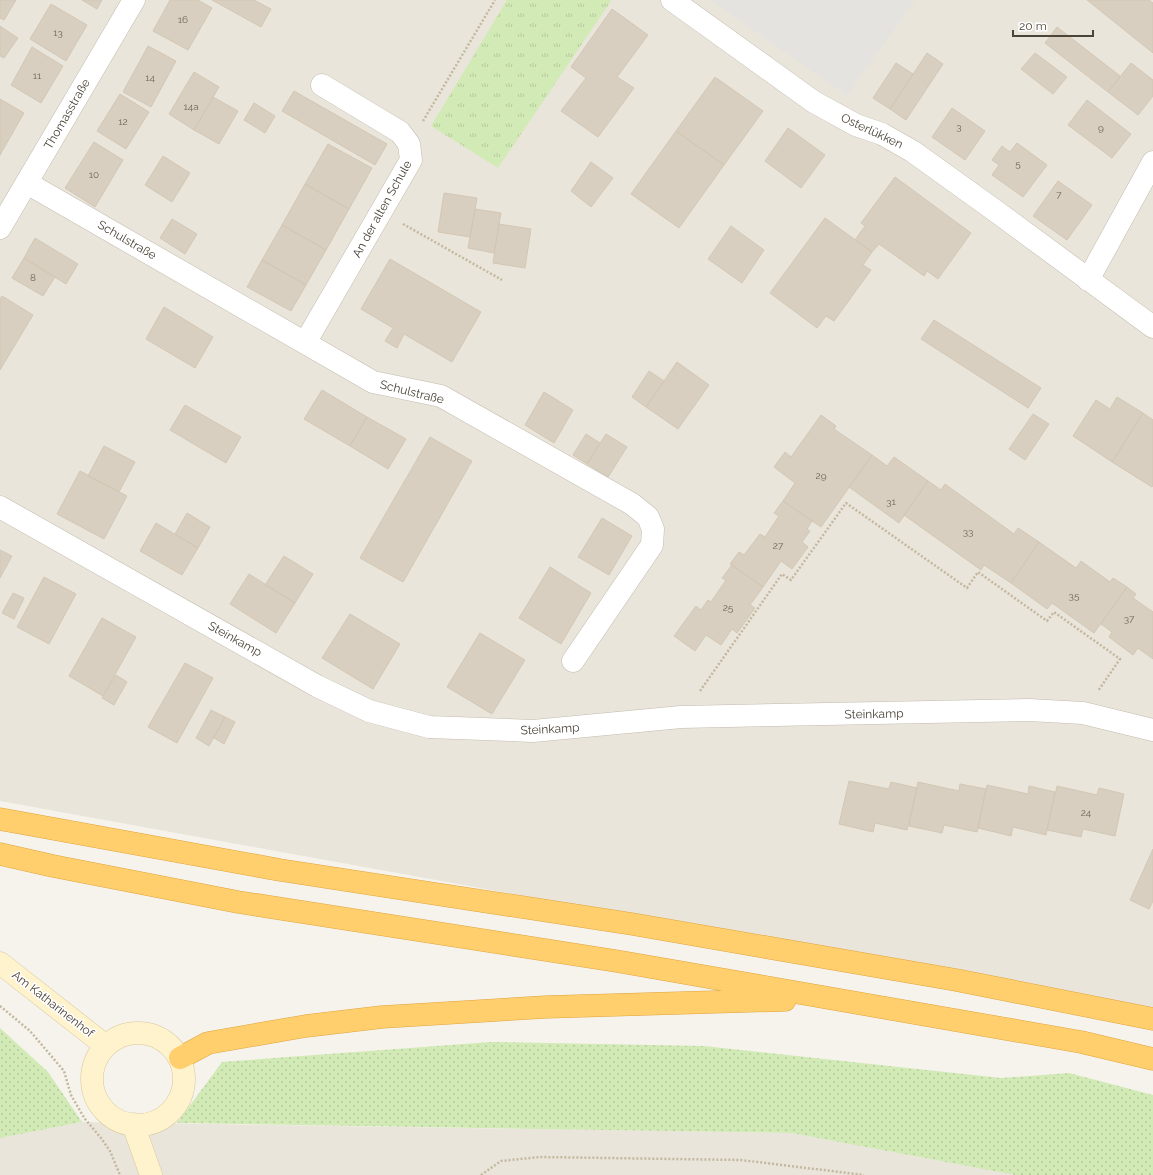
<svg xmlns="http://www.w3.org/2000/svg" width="1153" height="1175" viewBox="0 0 1153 1175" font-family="Raleway,sans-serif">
<defs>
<pattern id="grass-dots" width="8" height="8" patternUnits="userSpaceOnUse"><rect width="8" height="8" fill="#d2eab5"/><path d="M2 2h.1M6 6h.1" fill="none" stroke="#b6ca9c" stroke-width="1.8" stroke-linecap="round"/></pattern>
<pattern id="park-tufts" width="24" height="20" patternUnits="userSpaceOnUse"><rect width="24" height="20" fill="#d2eab5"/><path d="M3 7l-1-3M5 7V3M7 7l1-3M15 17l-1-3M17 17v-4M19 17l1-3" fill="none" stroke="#b6ca9c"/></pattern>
</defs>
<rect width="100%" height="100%" fill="#f6f3ec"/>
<path fill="#eae5da" d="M0 0H1153V1010L0 801Z
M82 1122 791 1133 1015 1175H0V1138Z"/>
<path fill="url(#grass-dots)" d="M0 1028 48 1072 82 1122 0 1138Z
M491 1042 704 1046 1001 1078 1069 1073 1153 1095V1175H1015L791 1133 177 1123 222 1062Z"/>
<path fill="url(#park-tufts)" d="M507 0H610L611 1 498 168 431 126Z"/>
<path fill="#e5e3e0" d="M710 0H915L847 96Z"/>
<path fill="#d8cfc1" stroke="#d3c7b4" d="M0 0H16L4 20 0 18Z
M82 0H102L97 9Z
M170 0H198L212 8 188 50 153 31Z
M212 0H254L271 9 261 27Z
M1087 0H1149L1153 3V53Z
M51 4 87 25 66 61 30 39Z
M612 9 648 35 617 77 634 88 598 137 561 111 586 78 571 67Z
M0 26 18 38 4 58 0 56Z
M1057 27 1120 76 1108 92 1045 43Z
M148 46 176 61 151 107 123 92Z
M32 47 63 66 41 103 11 85Z
M927 53 943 64 906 120 890 109Z
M1035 53 1067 77 1053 94 1021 69Z
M896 63 913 74 890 109 873 98Z
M1131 63 1153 80V96L1138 115 1108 92Z
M194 72 219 87 194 130 169 114Z
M715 77 763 111 724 165 676 131Z
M294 91 387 144 375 165 282 111Z
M120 94 149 112 126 149 97 131Z
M213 97 238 111 219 144 194 130Z
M0 99 24 113 0 155Z
M1087 100 1131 134 1112 158 1068 125Z
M254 103 275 116 265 133 244 120Z
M952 108 985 131 965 160 932 137Z
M788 128 825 155 801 188 765 161Z
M676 131 724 165 679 228 631 194Z
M94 142 123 160 95 207 65 188Z
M1017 143 1047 165 1023 197 992 175 999 165 992 160 1002 146 1010 152Z
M328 144 372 168 349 209 305 184Z
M163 156 190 173 172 202 145 185Z
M591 162 613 178 591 207 571 191Z
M895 177 971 233 938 279 927 271 924 276 879 244 872 252 855 240 865 226 861 223Z
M1058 181 1092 205 1067 240 1033 216Z
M305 184 349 209 326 250 282 225Z
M444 193 477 198 470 237 438 232Z
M475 209 501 213 494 253 468 248Z
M825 218 872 252 863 265 871 270 834 321 826 316 817 328 770 293Z
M172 219 197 234 185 254 160 238Z
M499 224 531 229 525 268 493 263Z
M282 225 326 250 306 285 262 260Z
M731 226 764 250 742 283 708 259Z
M35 238 78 264 66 284 24 258Z
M24 258 55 277 43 296 12 278Z
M390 259 481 312 452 362 404 334 397 348 385 341 393 328 361 309Z
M262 260 306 285 291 311 247 287Z
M2 296 33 315 0 370V299Z
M164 307 213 337 195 368 146 339Z
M934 320 1041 388 1028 408 921 339Z
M677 362 709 385 678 429 646 407Z
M649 371 664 381 646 407 632 397Z
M322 390 367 417 350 446 304 419Z
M544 392 573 410 554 443 525 425Z
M1117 397 1143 413 1112 462 1073 436 1096 400 1110 409Z
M185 405 241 437 226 463 170 430Z
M1143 413 1153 420V485L1152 487 1112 462Z
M1033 414 1049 424 1025 460 1009 449Z
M821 415 836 426 834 429 872 455 821 527 783 501 795 483 774 467 785 452 791 457Z
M367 417 406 439 388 469 350 446Z
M586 434 600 443 587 464 573 455Z
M606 434 627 447 608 477 587 464Z
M430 437 472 461 403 582 360 558Z
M104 446 135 462 119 492 88 476Z
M872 455 887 466 894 457 928 481 899 523 849 487Z
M80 471 127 496 104 539 57 514Z
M928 481 941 490 945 484 1014 534 1018 528 1039 542 1011 583 984 565 981 570 904 515Z
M783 501 812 521 807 529 810 531 802 542 808 547 792 569 781 561 763 587 730 564 739 552 744 555 760 534 765 537 779 516 774 513Z
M187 513 210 527 198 548 175 534Z
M602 518 632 536 609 575 578 557Z
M156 523 198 548 182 575 140 551Z
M1039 542 1076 568 1081 561 1110 582 1113 578 1127 587 1094 633 1052 603 1047 609 1011 583Z
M0 550 12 556 0 578Z
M284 556 313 574 295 603 265 585Z
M732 565 763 587 750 605 755 608 737 633 732 629 721 645 706 635 695 651 674 636 696 606 701 610 708 600 711 602 726 580 722 578Z
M550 567 591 593 561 644 519 618Z
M249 574 295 603 276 633 230 604Z
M44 577 76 594 49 644 17 627Z
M1127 587 1136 594 1133 598 1153 612V659L1138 648 1133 655 1109 637 1112 632 1101 624Z
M13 593 24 598 14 619 2 613Z
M350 614 400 644 373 689 322 658Z
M102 618 136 637 103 696 69 676Z
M480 633 525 660 492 714 447 687Z
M185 663 213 678 177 743 148 727Z
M116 675 127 682 114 705 102 698Z
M211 710 225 717 209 746 196 738Z
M225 717 235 722 224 744 214 738Z
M849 781 889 789 891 782 917 788 907 830 875 823 873 832 839 824Z
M918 782 959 791 960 784 986 789 977 832 944 825 942 833 909 826Z
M987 785 1028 794 1029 786 1055 792 1046 835 1013 827 1011 836 978 828Z
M1057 786 1097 795 1099 788 1124 794 1115 836 1083 829 1081 837 1047 830Z
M1153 849V901L1149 909 1130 900Z"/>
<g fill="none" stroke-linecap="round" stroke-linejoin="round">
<defs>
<path id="street" d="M672 0 814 102 856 125 882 134 912 151 997 212 1153 327
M27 183 373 382 441 396 632 504 648 517 653 529 652 545 573 661
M0 228 134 0
M1088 280 1153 162
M305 343 411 160 409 144 400 132 322 85
M0 507 317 686 369 711 429 727 533 731 681 717 1029 710 1083 713 1153 730"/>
<path id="secondary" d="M0 963 106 1046
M92 1079a46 46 0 1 1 92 0a46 46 0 1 1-92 0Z
M133 1124 151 1175"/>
<path id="highway" d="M0 819 280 870 632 924 956 980 1153 1019
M0 854 53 866 238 902 616 961 1081 1042 1153 1059
M180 1058 208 1043 306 1026 382 1017 546 1007 785 1000"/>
</defs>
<use href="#street" stroke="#c2bbae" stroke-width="23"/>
<use href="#secondary" stroke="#d6c79b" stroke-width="23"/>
<use href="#highway" stroke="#e0a43c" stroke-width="23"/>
<path stroke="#c4b79f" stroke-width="2.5" stroke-dasharray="2 2" stroke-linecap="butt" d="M423 121 495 0
M403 224 502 280
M700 691 782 574 791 580 846 503 967 588 978 572 1047 621 1054 612 1120 659 1098 691
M0 1006 30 1031 64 1071 71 1095 79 1109 85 1119 101 1138 110 1151 120 1175
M481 1175 501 1161 540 1157 741 1160 864 1175"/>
<use href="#street" stroke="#fff" stroke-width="22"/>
<use href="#secondary" stroke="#fff3cd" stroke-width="22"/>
<use href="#highway" stroke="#ffcf6e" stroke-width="22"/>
</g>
<g text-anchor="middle" stroke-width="3" stroke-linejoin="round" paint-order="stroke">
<g font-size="10" fill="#6e675b">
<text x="183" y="23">16</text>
<text x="58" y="36">13</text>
<text x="37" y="79">11</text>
<text x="150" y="81">14</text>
<text x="191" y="110">14a</text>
<text x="123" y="125">12</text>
<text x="959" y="130">3</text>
<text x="1101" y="131">9</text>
<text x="1018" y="167">5</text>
<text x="94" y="178">10</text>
<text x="1059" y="198">7</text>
<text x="33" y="281">8</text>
<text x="821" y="479">29</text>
<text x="891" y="505">31</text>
<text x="968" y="535">33</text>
<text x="778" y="549">27</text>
<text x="1074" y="599">35</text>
<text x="728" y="611">25</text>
<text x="1129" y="622">37</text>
<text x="1086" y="816">24</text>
</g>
<g font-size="12" fill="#4b4439" stroke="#fff">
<text transform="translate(67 114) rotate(-60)" y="4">Thomasstraße</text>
<text transform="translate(872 131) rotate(25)" y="4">Osterlükken</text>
<text transform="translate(382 209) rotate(-61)" y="4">An der alten Schule</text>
<text transform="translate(127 240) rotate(30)" y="4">Schulstraße</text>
<text transform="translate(412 392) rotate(14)" y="4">Schulstraße</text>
<text transform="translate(235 639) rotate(29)" y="4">Steinkamp</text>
<text transform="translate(874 714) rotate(-1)" y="4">Steinkamp</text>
<text transform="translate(550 729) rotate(-3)" y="4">Steinkamp</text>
<text transform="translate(53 1004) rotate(38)" y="4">Am Katharinenhof</text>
</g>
</g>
<path d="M1013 30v6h80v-6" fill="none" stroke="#4b4439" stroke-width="2"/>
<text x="1019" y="30" font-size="12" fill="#4b4439" stroke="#ffffff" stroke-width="3" paint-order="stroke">20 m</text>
</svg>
